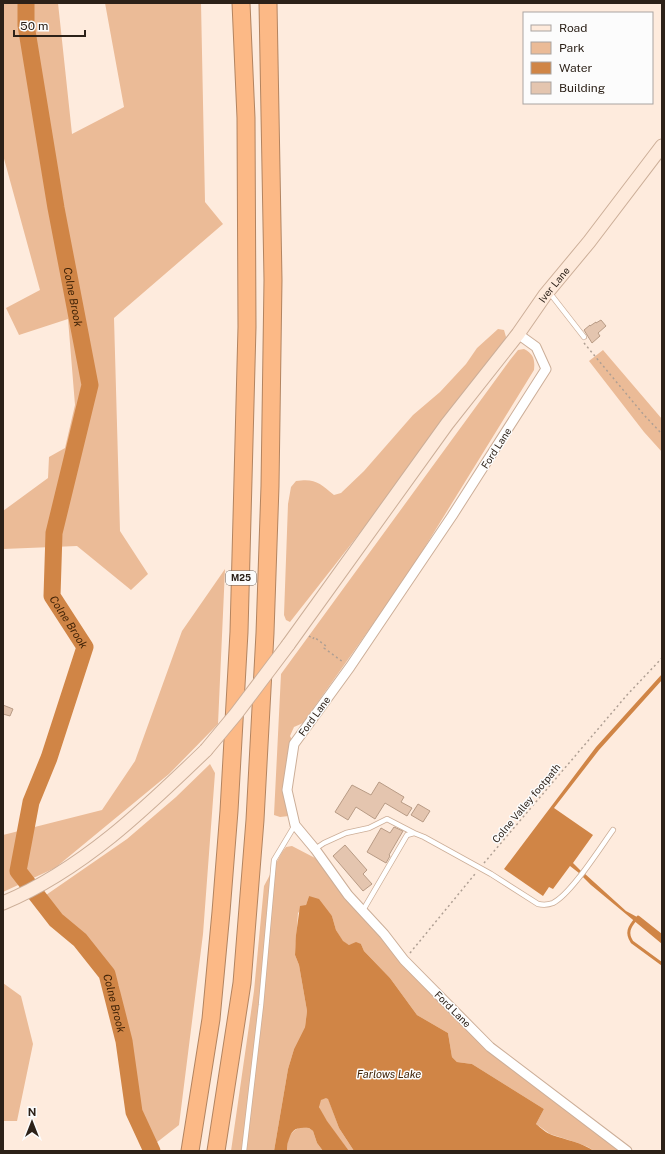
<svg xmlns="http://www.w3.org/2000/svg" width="665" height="1154" viewBox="0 0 665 1154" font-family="'Public Sans',sans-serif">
<rect width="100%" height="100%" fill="#feebdd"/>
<path fill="#ebbb97" d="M3 3H58L72 134 124 107 105 3H201L205 202 223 224 114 318 120 531 148 574 131 590 77 546 3 549V511L48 478 49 457 65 448 75 405 68 319 19 335 6 308 40 290 3 155Z
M498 329 504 330 506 337 504 344C434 437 363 530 290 622L286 620 284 615 288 504 291 487 296 481C315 478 320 483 334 495L341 493 364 471 413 415 440 392 466 364 477 348Z
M524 349C534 354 535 360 534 370L407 576 303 723 294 727 290 736 294 744 289 816 280 817 274 815 281 674 510 360 518 350Z
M603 350 662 419V452L644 432 589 361Z
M225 569 218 724 169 774 55 868 3 892V835L102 810 135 761 182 631Z
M210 764 215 773 203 934 179 1125 156 1143 142 1126 128 1060 119 986 97 949 60 917 46 895 127 839 176 797Z
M292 846 315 858 489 1047 624 1151H594L588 1147 578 1143 550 1134 536 1124 544 1109 472 1064 457 1062 452 1057 448 1033 417 1015 390 978 364 951 361 944 349 945 343 942 336 930 332 916 309 896 306 905 298 913 295 955 299 965 307 1011 305 1027 294 1049 288 1069 274 1151H231L254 991 264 886 282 852 286 847Z
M3 983 21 996 33 1044 17 1121H3Z
M323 1098H328L339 1128 354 1151H349C343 1143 320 1115 319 1106 318 1103 320 1100 323 1098Z
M302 1127 309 1128 313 1131 317 1143 323 1151H287C286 1140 291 1129 302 1127Z"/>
<path fill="#d08546" d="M662 674V680L599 750 554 808 593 835 573 863 581 871 579 873 570 866 553 889 549 887 543 896 504 869 596 747Z
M584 873 626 911 637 917 662 936V944L591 885 582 876Z
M309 896 319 899 332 916 336 930 343 941 349 945 356 942 361 944 364 951 390 978 417 1015 448 1033 452 1057 457 1062 472 1064 544 1109 536 1124C541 1128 546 1133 552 1135 566 1140 581 1142 594 1151H354L339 1128 328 1099 326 1098 321 1100 319 1107 327 1121 349 1151H323L317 1143 313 1131 309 1128C295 1127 292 1129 288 1142 287 1145 287 1147 287 1151H274L288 1069 294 1049 305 1027 307 1011 299 965 295 955 296 935 300 906 306 905Z"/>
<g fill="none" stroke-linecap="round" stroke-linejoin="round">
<path stroke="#d08546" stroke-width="3" d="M638 917 662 936
M636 919C629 927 626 933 632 942L662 964"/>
<path stroke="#d08546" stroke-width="17" id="s1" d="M26 3V25L56 208 90 385 54 533 52 596 85 647 49 758 31 802 18 871 56 920 80 940 107 974 124 1041 134 1112 152 1151"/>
</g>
<path fill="#e4c5af" stroke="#b89b85" d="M601 320 606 326 598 333 600 336 592 343 584 330 590 325V326L596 322V323Z
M3 705 13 709 10 716 3 714Z
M379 782 404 797 401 802 412 808 407 816 385 803 375 819 356 807 348 820 335 812 352 785 371 795Z
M418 804 430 811 423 822 411 815Z
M394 827 403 831 389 855 390 856 386 863 367 852 381 828 390 833Z
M345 845 367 870 363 874 372 884 363 891 333 856Z"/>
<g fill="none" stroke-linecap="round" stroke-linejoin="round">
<defs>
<path id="lane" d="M549 292 584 337
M315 849 324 843 346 833 369 828 387 819 414 833
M362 912 407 835 414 833 424 837 491 874 538 904C543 905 548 905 553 903 571 894 600 848 613 830
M244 1151 261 1005 274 860 295 825"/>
<path id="street" d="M518 334 536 347 546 369 452 516 350 667 294 744 287 790 295 825 315 849 348 895 384 934 404 960 490 1047 627 1151"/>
<g id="secondary">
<path id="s2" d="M288 645 447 424 518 334 545 295 589 242 662 146"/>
<path d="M3 903C82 870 145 809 206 750"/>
</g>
<path id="highway" d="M190 1151 211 1019 221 912 229 811 239 632 247 327 246 118 241 3
M216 1151 242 983 255 820 265 633 270 486 273 280 268 3"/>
</defs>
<use href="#lane" stroke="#ccae98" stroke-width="6"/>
<use href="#street" stroke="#ccae98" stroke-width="11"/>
<use href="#secondary" stroke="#ccae98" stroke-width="15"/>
<use href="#highway" stroke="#b38460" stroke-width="19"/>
<path stroke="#af9f93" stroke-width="1.5" stroke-dasharray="2 3" stroke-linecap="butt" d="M584 343 644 415 662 434
M309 636 313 639 314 637 326 646 324 648 343 662
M484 863 627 695 662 658
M410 953 475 874"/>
<use href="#lane" stroke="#fff" stroke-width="4.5"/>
<use href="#street" stroke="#fff" stroke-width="9"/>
<use href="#secondary" stroke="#feeadb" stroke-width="13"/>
<use href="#highway" stroke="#fcb986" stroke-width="17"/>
<defs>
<path id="secondary-bridge" d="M206 750 236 714 288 645"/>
</defs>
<use href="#secondary-bridge" stroke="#ccae98" stroke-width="15" stroke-linecap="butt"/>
<use href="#secondary-bridge" stroke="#feeadb" stroke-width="13"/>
</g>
<g text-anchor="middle" stroke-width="3" stroke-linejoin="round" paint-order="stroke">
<rect fill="#fcfcfc" stroke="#6a635c" stroke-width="1" x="226" y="571" width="30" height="14" rx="3"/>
<g font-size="9" font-weight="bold" fill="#2c2118">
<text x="241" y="581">M25</text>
</g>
<g font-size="10" fill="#2c2118" stroke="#fcfcfc">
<text dy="4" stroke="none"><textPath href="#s2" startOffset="448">Iver Lane</textPath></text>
<text transform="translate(496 448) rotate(-57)" y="4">Ford Lane</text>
<text transform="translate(314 716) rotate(-54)" y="4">Ford Lane</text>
<text transform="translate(526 803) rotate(-50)" y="4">Colne Valley footpath</text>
<text transform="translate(453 1009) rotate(45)" y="4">Ford Lane</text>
</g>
<g font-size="11" font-style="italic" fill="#412307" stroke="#fcfcfc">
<text dy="4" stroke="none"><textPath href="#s1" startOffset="298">Colne Brook</textPath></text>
<text dy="4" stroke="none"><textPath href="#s1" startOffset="634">Colne Brook</textPath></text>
<text dy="4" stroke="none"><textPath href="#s1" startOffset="1065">Colne Brook</textPath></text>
<text x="389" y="1078">Farlows Lake</text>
</g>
</g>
<rect width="665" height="1154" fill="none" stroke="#2c2118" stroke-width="8"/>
<rect x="523" y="12" width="130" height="92" fill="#fcfcfc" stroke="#a9a4a1"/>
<rect x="531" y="25" width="20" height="6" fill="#feeadb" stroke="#a9a4a1"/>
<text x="559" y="32" font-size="12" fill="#2c2118">Road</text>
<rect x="531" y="42" width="20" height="12" fill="#ebbb97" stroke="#a9a4a1"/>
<text x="559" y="52" font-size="12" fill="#2c2118">Park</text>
<rect x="531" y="62" width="20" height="12" fill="#d08546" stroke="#a9a4a1"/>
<text x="559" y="72" font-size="12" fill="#2c2118">Water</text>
<rect x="531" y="82" width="20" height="12" fill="#e4c5af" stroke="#a9a4a1"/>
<text x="559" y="92" font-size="12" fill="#2c2118">Building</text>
<g transform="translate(32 1122)" stroke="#fcfcfc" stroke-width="3" paint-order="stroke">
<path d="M0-3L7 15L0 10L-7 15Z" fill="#2c2118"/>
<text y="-6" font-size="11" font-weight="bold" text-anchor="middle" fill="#2c2118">N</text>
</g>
<path d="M14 30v6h71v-6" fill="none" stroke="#2c2118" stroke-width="2"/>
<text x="20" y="30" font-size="12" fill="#2c2118" stroke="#fcfcfc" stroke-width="3" paint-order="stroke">50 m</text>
</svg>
